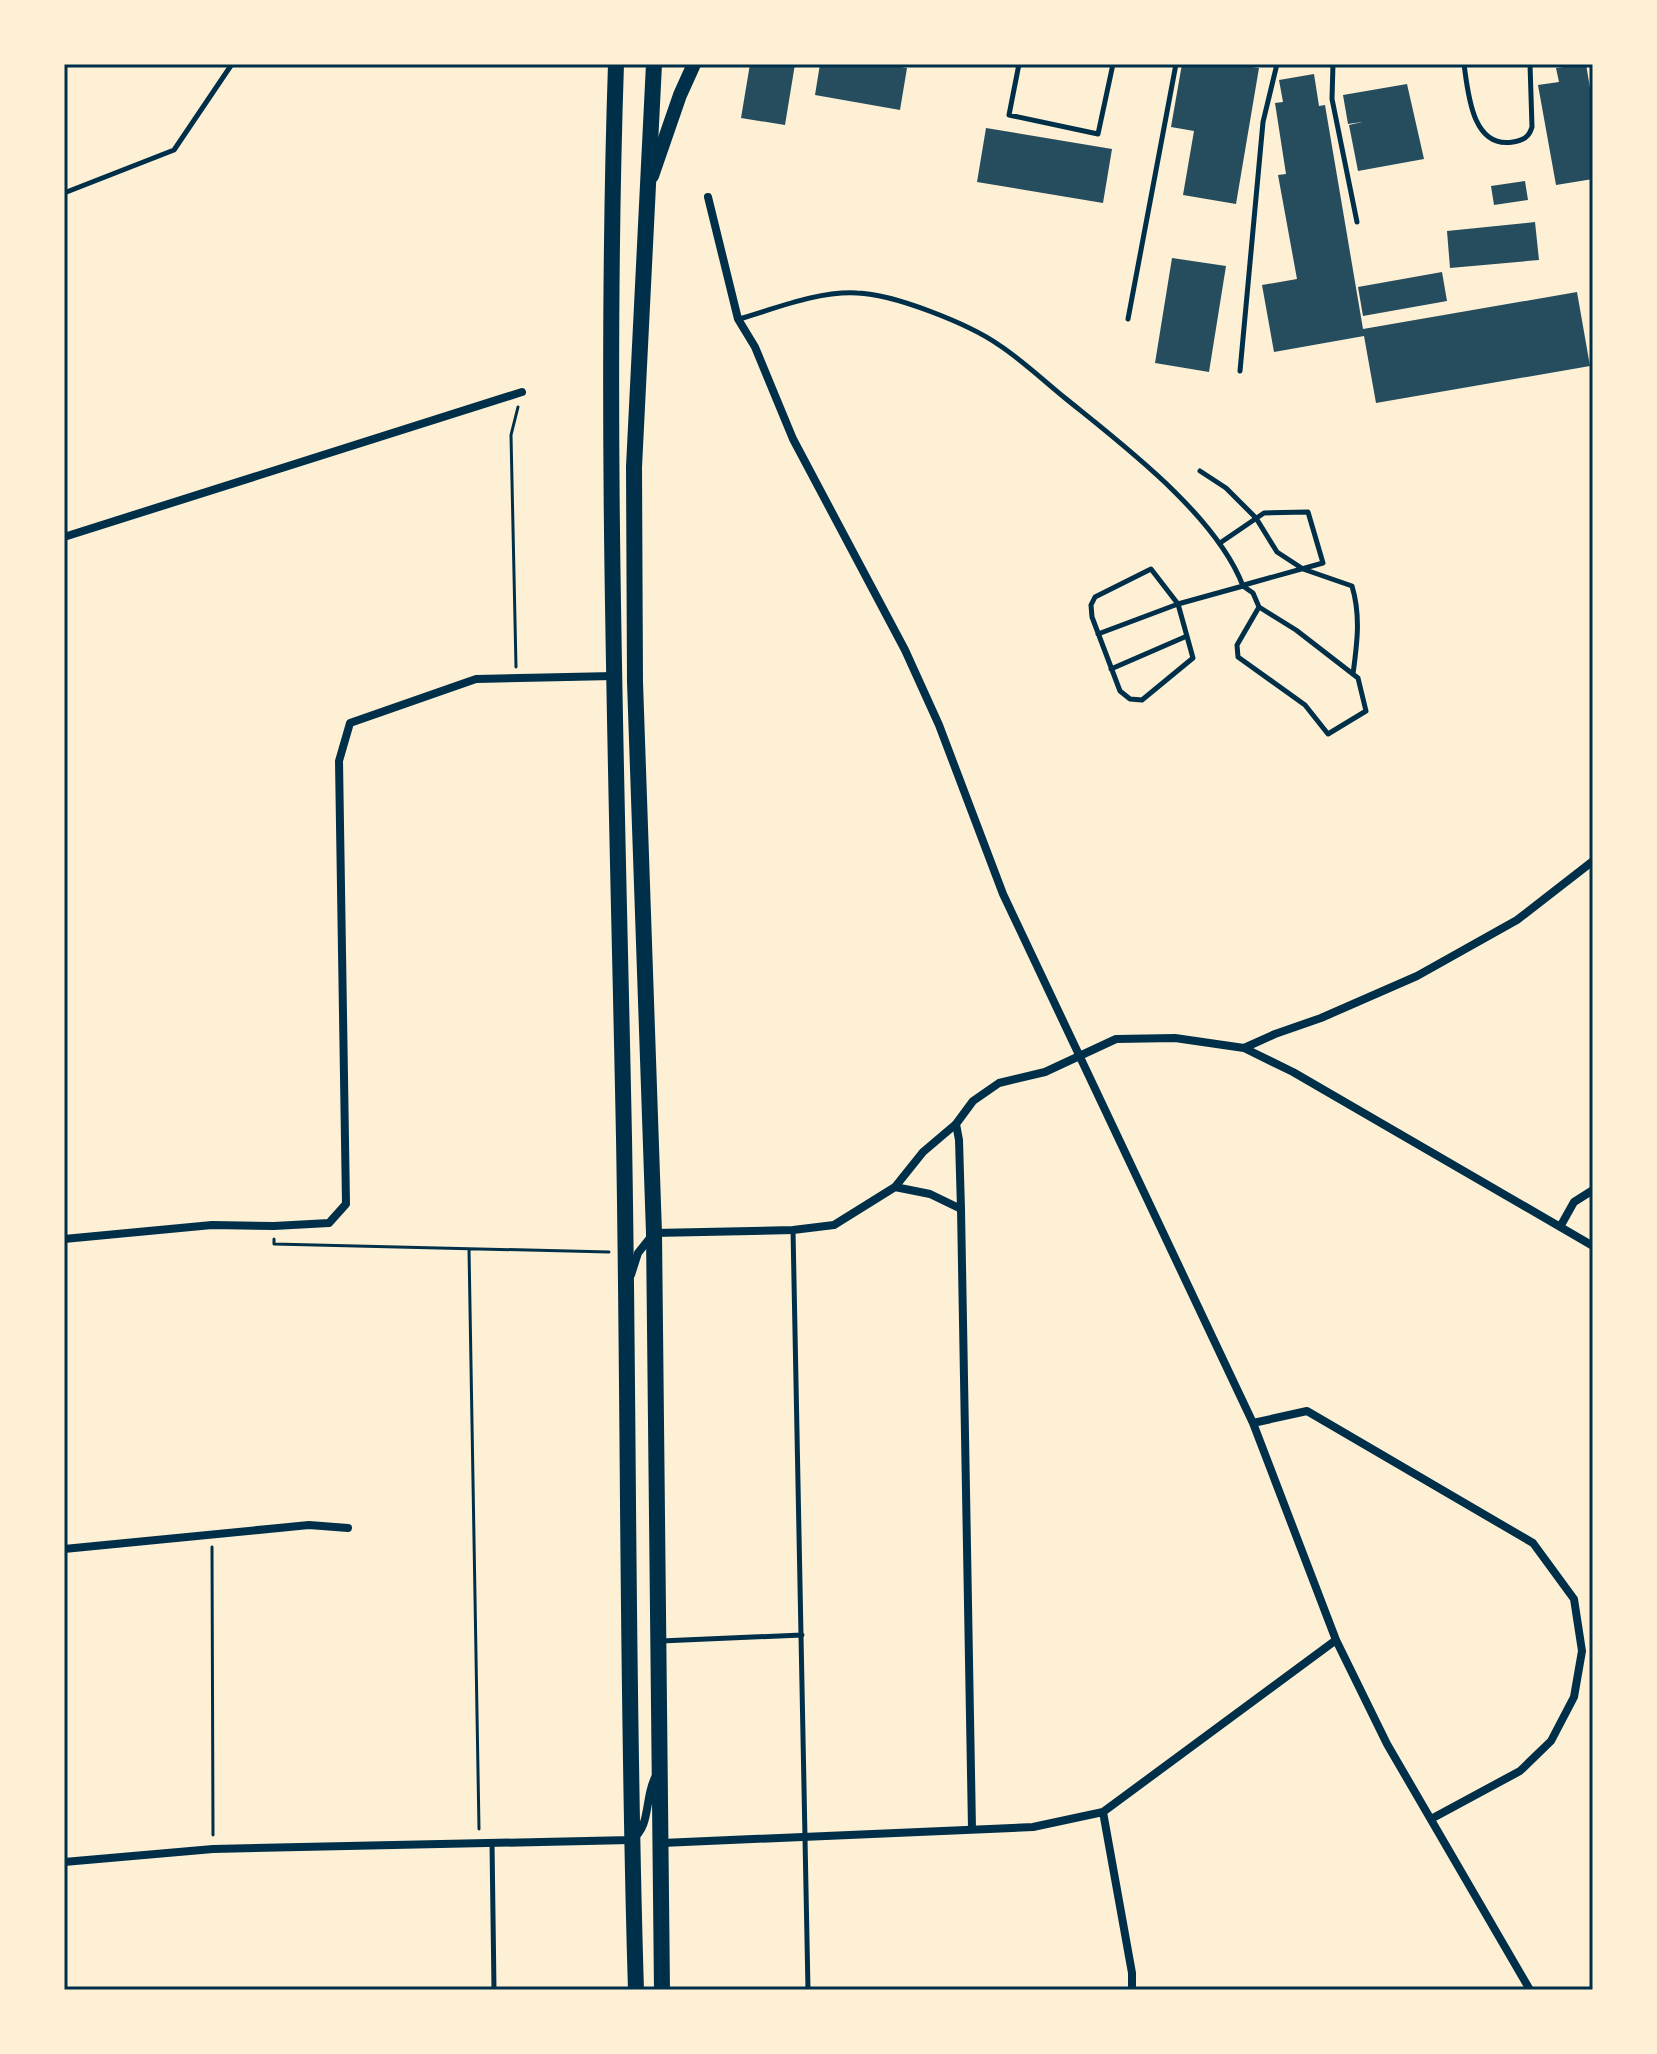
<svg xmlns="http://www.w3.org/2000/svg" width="1657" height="2054" viewBox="0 0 1657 2054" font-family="Manrope,sans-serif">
<rect width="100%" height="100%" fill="#fdf0d5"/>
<path fill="#264d5e" d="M750 64H795L785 125 741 118Z
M820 64H884L907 68 900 110 815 95Z
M1182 64H1234L1259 68 1236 204 1183 195 1194 131 1171 127Z
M1586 64 1593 106V179L1556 185 1538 85 1559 82 1556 68Z
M1314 74 1319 106 1325 105 1363 329 1577 292 1590 366 1376 403 1364 336 1274 352 1262 285 1297 279 1278 175 1286 174 1275 103 1283 102 1279 80Z
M1407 84 1424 159 1358 171 1349 125 1362 122 1348 124 1343 95Z
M986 128 1112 149 1103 203 977 182Z
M1525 181 1528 200 1494 205 1491 186Z
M1535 222 1539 260 1450 268 1447 231Z
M1172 258 1226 266 1209 372 1155 363Z
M1442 272 1447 301 1363 316 1358 287Z"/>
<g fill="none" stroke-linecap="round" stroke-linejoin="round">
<path stroke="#003049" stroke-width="3" d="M516 667 511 435 518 407
M274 1239V1244L609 1252
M469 1249 479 1829
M212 1547 213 1835"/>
<path stroke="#003049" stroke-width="5" d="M1019 64 1009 115 1098 134 1113 64
M1333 64 1332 99 1357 222
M1464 64C1468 93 1472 149 1513 142 1524 140 1529 137 1532 127L1530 64
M64 193 174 150 232 64
M739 319C777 308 818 291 857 293 894 294 969 324 999 345 1022 360 1044 381 1065 398 1123 445 1216 515 1243 586L1178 604 1098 634
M1128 319 1176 64
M1240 371 1263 122 1277 64
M1200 471 1226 488 1256 518 1277 552 1303 569 1352 586C1361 616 1357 644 1353 674
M1220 543 1264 513 1308 512 1323 563 1244 585
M1151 569 1178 604 1193 658 1142 700 1130 699 1120 691 1092 617 1091 605 1095 597Z
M1243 586 1253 593 1259 607 1296 630 1358 678 1366 711 1328 734 1305 705 1238 657 1237 645 1259 607
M1111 669 1187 636
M793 1230 808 1990
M661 1641 802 1635
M492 1842 494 1990"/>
<path stroke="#003049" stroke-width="8" d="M708 197 738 319 755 347 793 439 905 650 939 725 1003 894 1253 1423 1336 1640 1387 1744 1530 1990
M64 537 522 392
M1244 1048 1275 1034 1321 1018 1417 976 1517 920 1593 861
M956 1124 959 1140 961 1209 972 1829
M895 1187 930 1194 961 1209
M1560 1227 1574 1202 1593 1190
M64 1239 212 1225 274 1226 329 1223 346 1204 339 761 350 723 476 679 614 676
M631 1275 638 1253 654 1233 793 1230 834 1225 895 1187 923 1152 956 1124 973 1101 999 1083 1045 1072 1116 1039 1175 1038 1244 1048 1293 1072 1593 1246
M1253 1423 1307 1411 1533 1543 1574 1599 1582 1651 1574 1697 1551 1741 1520 1771 1431 1819
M64 1549 309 1525 348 1528
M1103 1812 1132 1973V1990
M662 1843 1033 1827 1103 1812 1336 1640
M64 1862 213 1849 631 1840C652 1827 644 1795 656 1776"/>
<path stroke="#003049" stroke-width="14" d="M652 176 680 95 694 64"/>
<path stroke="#003049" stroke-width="16" d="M616 64C604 422 617 780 624 1138 629 1422 627 1706 636 1990
M654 64 634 467 635 682 654 1233 662 1990"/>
</g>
<rect width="1657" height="2054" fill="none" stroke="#fdf0d5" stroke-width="132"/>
<rect x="66" y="66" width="1525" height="1922" fill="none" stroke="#003049" stroke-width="3"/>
</svg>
